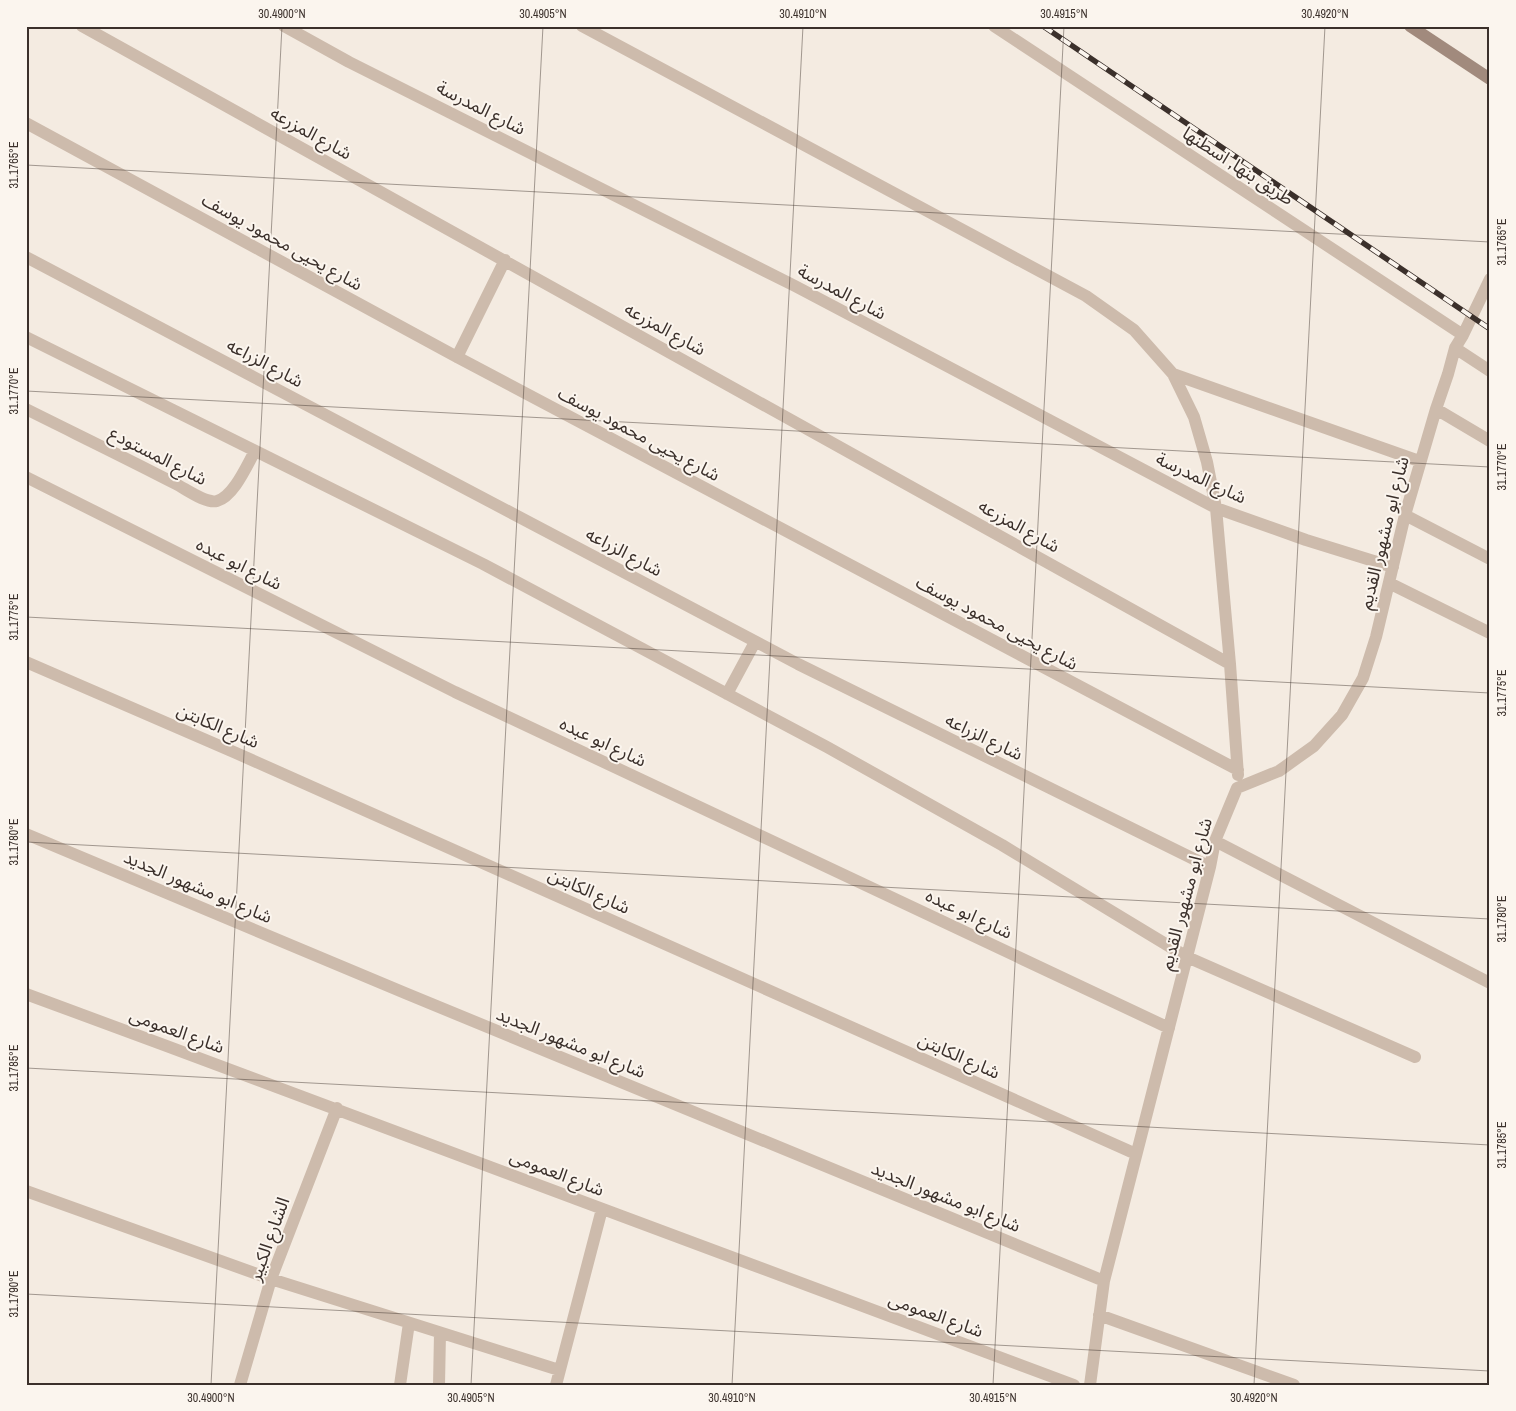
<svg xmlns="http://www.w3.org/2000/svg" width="1516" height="1411" viewBox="0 0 1516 1411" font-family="'Archivo Narrow','Noto Sans Arabic',sans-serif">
<rect width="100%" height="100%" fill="#f4ebe1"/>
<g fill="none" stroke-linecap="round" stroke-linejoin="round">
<path stroke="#cdbbac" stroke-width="12" d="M82 26 1230 664
M284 26 349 62 795 286 1216 508 1306 540 1393 567
M582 26 1086 296 1134 330 1173 374 1194 417 1207 462 1216 508 1230 664 1238 775
M994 26 1463 335
M26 123 457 357 1238 770
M26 257 798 664 1210 867
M26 337 483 564 827 747 1002 845 1187 957 1415 1057
M1455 348 1490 371
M457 357 505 260
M1173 374 1419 461
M26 409C76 434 126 458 176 484 186 489 206 504 217 501 234 496 247 465 255 451
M1436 409 1490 441
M26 477 455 692 1169 1028
M1405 515 1490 559
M1389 583 1490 633
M26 662 236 753 1136 1154
M727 694 755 642
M26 834 405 993 1104 1281
M1215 841 1490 983
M26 994C376 1123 725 1255 1074 1385
M26 1191 271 1279 559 1370
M1099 1315 1294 1385
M240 1385 271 1279 337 1108
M400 1385 409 1323
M439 1385 440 1333
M556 1385 602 1209
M1090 1385 1104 1281 1210 867 1215 841 1237 788 1279 771 1314 746 1342 715 1363 678 1376 637 1405 515 1436 409 1448 374 1455 348 1463 335 1490 279"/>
<path stroke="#a18a7d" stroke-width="12" d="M1410 26 1490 79"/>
<defs>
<path id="rail" d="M1043 26 1490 329"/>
</defs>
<use href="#rail" stroke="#3b302b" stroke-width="5.5"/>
<use href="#rail" stroke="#fbf5ee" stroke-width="4" stroke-dasharray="11" stroke-linecap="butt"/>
</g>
<path fill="none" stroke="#3b302b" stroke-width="1" stroke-opacity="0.45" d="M26 165 1490 242M26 391 1490 467M26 617 1490 693M26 842 1490 919M26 1068 1490 1145M26 1294 1490 1371M211 1385 282 26M471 1385 543 26M732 1385 803 26M993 1385 1064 26M1254 1385 1325 26"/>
<g text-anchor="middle" stroke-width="4" stroke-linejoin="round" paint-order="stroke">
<g font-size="18" fill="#3b302b" stroke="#fbf5ee">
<text transform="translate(481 108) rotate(27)" y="6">شارع المدرسة</text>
<text transform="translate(311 133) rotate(29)" y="6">شارع المزرعه</text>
<text transform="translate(1238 166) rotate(33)" y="6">طريق بنها, اسطنها</text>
<text transform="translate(282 242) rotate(29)" y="6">شارع يحيى محمود يوسف</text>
<text transform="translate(842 292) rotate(28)" y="6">شارع المدرسة</text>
<text transform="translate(665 329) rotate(29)" y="6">شارع المزرعه</text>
<text transform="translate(265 363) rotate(28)" y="6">شارع الزراعه</text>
<text transform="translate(639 434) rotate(28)" y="6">شارع يحيى محمود يوسف</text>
<text transform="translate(158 456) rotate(27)" y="6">شارع المستودع</text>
<text transform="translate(1201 478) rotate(25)" y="6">شارع المدرسة</text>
<text transform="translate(1019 526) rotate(29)" y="6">شارع المزرعه</text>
<text transform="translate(1384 533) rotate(-76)" y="6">شارع ابو مشهور القديم</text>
<text transform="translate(624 552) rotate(28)" y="6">شارع الزراعه</text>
<text transform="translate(239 564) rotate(27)" y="6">شارع ابو عبده</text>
<text transform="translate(997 623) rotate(28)" y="6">شارع يحيى محمود يوسف</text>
<text transform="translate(218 726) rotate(23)" y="6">شارع الكابتن</text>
<text transform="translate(984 737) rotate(26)" y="6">شارع الزراعه</text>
<text transform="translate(603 742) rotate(25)" y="6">شارع ابو عبده</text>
<text transform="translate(198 887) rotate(23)" y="6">شارع ابو مشهور الجديد</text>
<text transform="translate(589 891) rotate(24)" y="6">شارع الكابتن</text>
<text transform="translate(1186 894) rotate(-75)" y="6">شارع ابو مشهور القديم</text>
<text transform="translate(969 914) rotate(25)" y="6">شارع ابو عبده</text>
<text transform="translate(177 1031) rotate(20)" y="6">شارع العمومى</text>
<text transform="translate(571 1043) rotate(22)" y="6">شارع ابو مشهور الجديد</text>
<text transform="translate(959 1056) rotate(24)" y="6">شارع الكابتن</text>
<text transform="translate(557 1173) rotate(21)" y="6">شارع العمومى</text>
<text transform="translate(946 1197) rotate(22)" y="6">شارع ابو مشهور الجديد</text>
<text transform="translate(269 1239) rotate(-70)" y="6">الشارع الكبير</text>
<text transform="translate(936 1315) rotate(20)" y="6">شارع العمومى</text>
</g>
</g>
<rect width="1516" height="1411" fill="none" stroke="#fbf5ee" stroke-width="55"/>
<rect x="28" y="28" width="1460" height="1356" fill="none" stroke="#3b302b" stroke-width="2"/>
<g font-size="12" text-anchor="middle" fill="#3b302b">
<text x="282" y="18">30.4900°N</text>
<text x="543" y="18">30.4905°N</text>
<text x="803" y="18">30.4910°N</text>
<text x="1064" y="18">30.4915°N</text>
<text x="1325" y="18">30.4920°N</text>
<text transform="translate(14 165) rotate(-90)" y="4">31.1765°E</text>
<text transform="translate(1502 242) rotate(-90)" y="4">31.1765°E</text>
<text transform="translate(14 391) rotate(-90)" y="4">31.1770°E</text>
<text transform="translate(1502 467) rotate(-90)" y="4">31.1770°E</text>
<text transform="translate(14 617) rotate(-90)" y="4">31.1775°E</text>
<text transform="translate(1502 693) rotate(-90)" y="4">31.1775°E</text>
<text transform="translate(14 842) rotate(-90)" y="4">31.1780°E</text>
<text transform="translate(1502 919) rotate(-90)" y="4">31.1780°E</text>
<text transform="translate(14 1068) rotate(-90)" y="4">31.1785°E</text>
<text transform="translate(1502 1145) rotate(-90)" y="4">31.1785°E</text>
<text transform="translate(14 1294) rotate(-90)" y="4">31.1790°E</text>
<text x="211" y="1402">30.4900°N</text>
<text x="471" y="1402">30.4905°N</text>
<text x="732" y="1402">30.4910°N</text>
<text x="993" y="1402">30.4915°N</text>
<text x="1254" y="1402">30.4920°N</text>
</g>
</svg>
